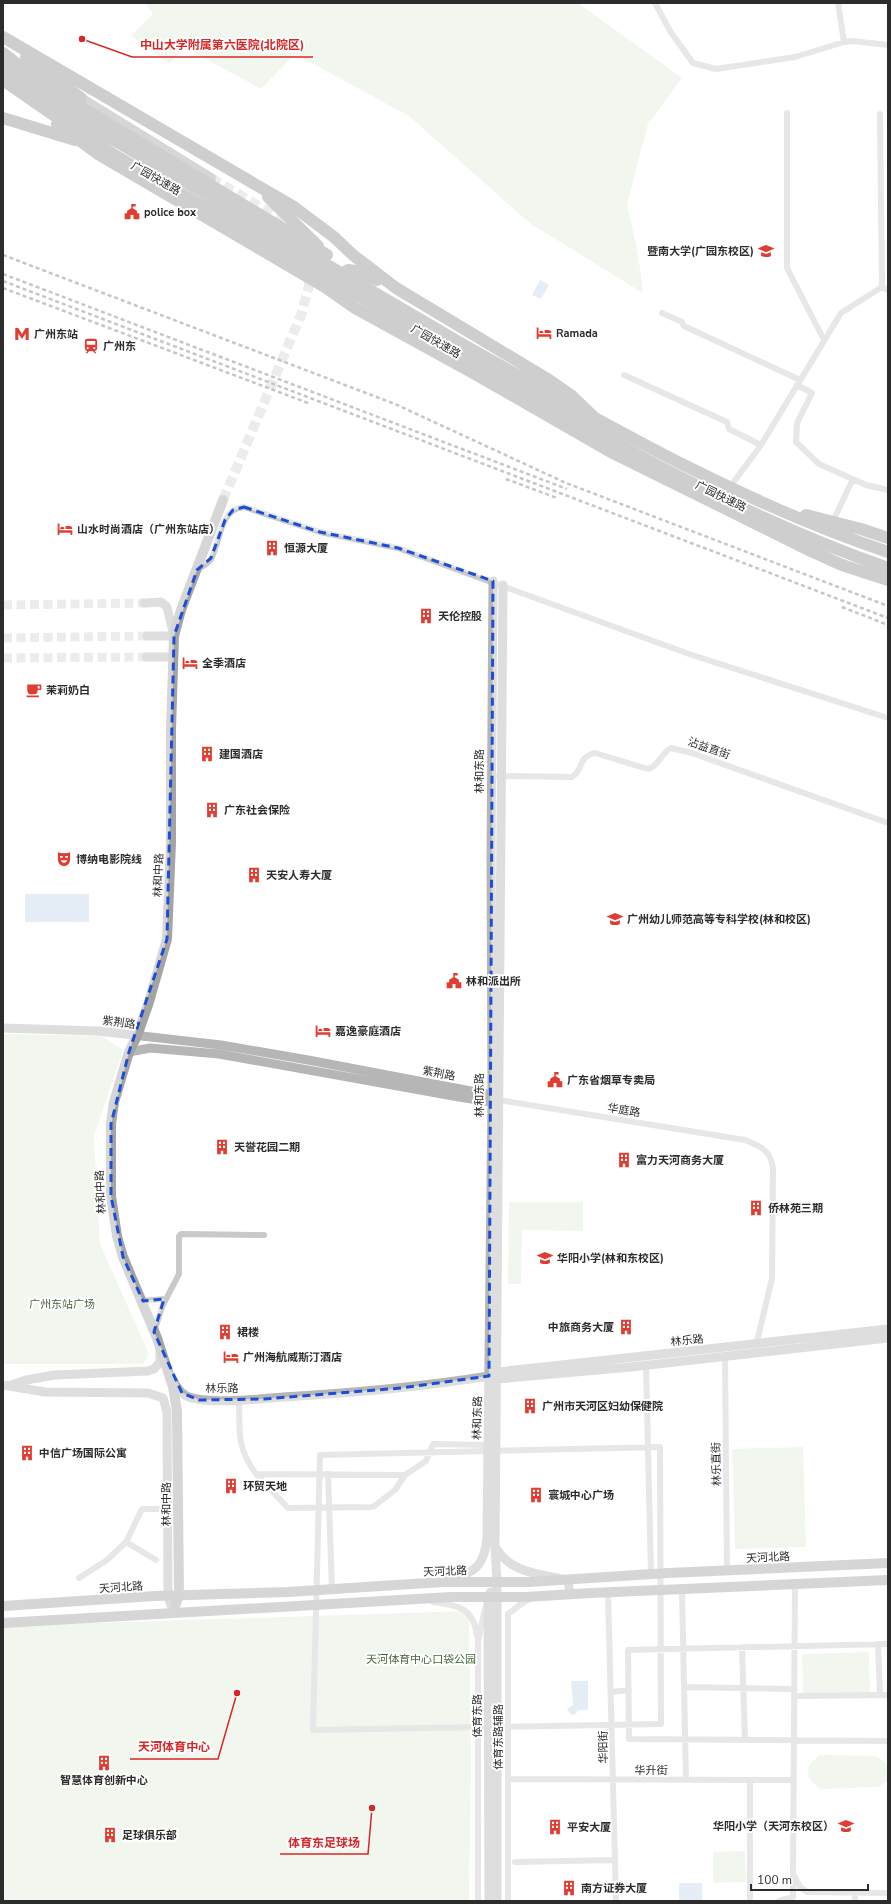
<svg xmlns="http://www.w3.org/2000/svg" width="891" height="1904" viewBox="0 0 891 1904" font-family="'Nunito Sans','Noto Sans SC',sans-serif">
<rect width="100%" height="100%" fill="#fff"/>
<path fill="#e0ead9" d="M145 3H578L682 78 648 124 627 204 638 254 643 293 531 224 409 116 295 54 261 89 186 48 169 63 131 36 153 14Z
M3 1034 101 1036 123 1050 94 1136 100 1244 149 1354 143 1364H3Z
M509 1202H583V1231L522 1230 521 1284H508Z
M803 1447 806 1547 735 1549 732 1449Z
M469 1611 471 1761 469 1901H3V1626Z
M869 1652 870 1695 803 1697 802 1654Z
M820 1755 877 1756 888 1766V1781L878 1787 821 1789C804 1778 804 1767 820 1755Z
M745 1851 746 1882 713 1883V1852Z"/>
<path fill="#c6d7ea" d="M540 280 549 285 541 299 532 295Z
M25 894H89V922H25Z
M571 1681H588V1710H578L576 1714 571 1715 567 1709 573 1705Z
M679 1883H702V1901H679Z"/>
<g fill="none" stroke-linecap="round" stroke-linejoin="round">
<path stroke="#d5d5d5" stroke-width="9" stroke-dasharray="9 4.5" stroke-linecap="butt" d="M3 605 144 603
M3 638 147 636
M3 658 146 657"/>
<path stroke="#d5d5d5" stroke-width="10" stroke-dasharray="10 5" stroke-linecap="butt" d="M211 178 267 211 282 223
M223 500 301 315 309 286V272"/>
<path stroke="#c9c9c9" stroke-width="6" d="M655 3 670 31 693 63 716 69 795 57 844 42
M838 3 844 42 853 41 888 45
M787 113V268L824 340
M880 114 882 287 888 290
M662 313 682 322 684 326 800 380
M624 375 727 422 729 429 761 445
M797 385 812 393 797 423 796 442 819 464 866 485 888 490
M730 487 761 445 841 313 882 287
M833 521 853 479
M197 570C202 567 208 564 211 559 220 542 220 508 244 507L320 532 398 548 689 654 888 718
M499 776 572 777C584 770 577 757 595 753L648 769C659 766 661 753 671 748L692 753 888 823
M499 1100 745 1140C761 1147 770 1149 773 1168L772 1278 756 1346
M143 1301 165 1299
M154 1332 162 1307 179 1274V1236L181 1234 264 1235
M725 1356 727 1571
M646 1365 651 1574
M239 1400C240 1433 236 1446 256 1474L405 1475 426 1461 433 1444 489 1445
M660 1447 661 1724 313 1730 320 1455Z
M256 1474 288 1508 373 1507 395 1490 405 1475
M328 1474 332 1589
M126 1542 142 1509H158
M79 1578 107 1560 126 1542 156 1560
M795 1583 793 1874 800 1887 807 1892 888 1893
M682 1589 686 1780
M608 1592 616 1901
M433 1602C458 1605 474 1608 477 1636
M878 1644 880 1695
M888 1644 628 1650 629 1739 888 1741
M742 1647 745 1740
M685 1687 794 1689
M612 1692 629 1690
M794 1696 888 1695
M508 1779 794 1780
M750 1780V1901
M515 1862 615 1860
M478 1901V1641L485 1609
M508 1901V1614L521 1604 530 1599
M779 1901 793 1897V1876
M855 1901V1893"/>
<path stroke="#b6b6b6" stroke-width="9" d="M144 603 161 602 167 607 174 636H147
M146 657H173
M3 1028 98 1031 221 1045 308 1060 492 1095 495 1098
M129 1052 150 1048 219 1054 459 1097 491 1102 495 1101
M493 1377 498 1379 631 1367 888 1338
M173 1380C177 1388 182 1396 192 1398 217 1404 257 1399 283 1397 352 1393 421 1387 489 1376L498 1372 888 1329
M3 1385 45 1392 148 1393 163 1398 167 1412 168 1596 173 1612
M11 1385 26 1380 55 1375 148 1371 154 1369 160 1362V1350
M496 1548C510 1573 543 1575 568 1580L570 1594
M448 1580C475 1573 485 1566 487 1536L492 1095 491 856 493 581
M489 1901 488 1596 491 1592
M497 1901V1582L495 1547 503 585"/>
<path stroke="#a4a4a4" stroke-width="10" d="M81 98 211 178
M3 1606 155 1596 288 1592 443 1582H529L668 1573 888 1563
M173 1612 179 1595 177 1411 173 1387 157 1338 123 1257 117 1236 111 1196V1124L114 1102 129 1052 137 1036 149 1002 167 939 171 842V729L174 636 181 610 223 500
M3 1623 451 1597H526L591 1593 888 1580"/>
<path stroke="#939393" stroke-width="12" d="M3 37 294 207 334 237 353 255 396 288 549 380 572 396 595 418
M3 53 26 71 67 99 327 255
M26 57 81 98
M3 66 17 77
M3 118 75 140
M57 124 98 154 325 287 355 308 475 374 611 452 811 551 842 565 888 580
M268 197 318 246
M342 283V274L348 270 357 271 377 280
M462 344C600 421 738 502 888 552
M457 353C596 433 736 515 888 568
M806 515 861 529 888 538"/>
<path stroke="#818181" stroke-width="2.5" stroke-dasharray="4 3" stroke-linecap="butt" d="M3 255 395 404 566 483 888 606
M3 274 567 489
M3 281 888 618
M3 288 308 403
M506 479 557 498
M842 607 888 625"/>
<path stroke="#939393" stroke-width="12" d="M17 77 85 123 462 344
M3 80 52 114 116 156 457 353"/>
</g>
<path d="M0 0H891V1904H0ZM244 507 320 532 398 548 493 581 489 1376 401 1388 264 1399 199 1400 182 1393 154 1332 164 1299 143 1301 123 1257 111 1196V1124L129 1052 167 939 174 636 197 570 211 558 225 520 233 510Z" fill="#fff" fill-opacity=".55" fill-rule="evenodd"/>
<path fill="none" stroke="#1d4ed8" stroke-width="3" stroke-dasharray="8 5" stroke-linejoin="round" d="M244 507 320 532 398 548 493 581 489 1376 401 1388 264 1399 199 1400 182 1393 154 1332 164 1299 143 1301 123 1257 111 1196V1124L129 1052 167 939 174 636 197 570 211 558 225 520 233 510Z"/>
<defs>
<symbol id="civic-bare" viewBox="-9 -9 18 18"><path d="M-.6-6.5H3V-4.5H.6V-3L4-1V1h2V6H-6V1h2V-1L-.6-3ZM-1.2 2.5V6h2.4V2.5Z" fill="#e13c31" stroke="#fff" stroke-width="2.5" paint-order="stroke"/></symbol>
<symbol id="university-bare" viewBox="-9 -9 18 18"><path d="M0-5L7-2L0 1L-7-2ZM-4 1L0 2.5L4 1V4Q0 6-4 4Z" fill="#e13c31" stroke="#fff" stroke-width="2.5" paint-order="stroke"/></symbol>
<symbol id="hotel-bare" viewBox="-9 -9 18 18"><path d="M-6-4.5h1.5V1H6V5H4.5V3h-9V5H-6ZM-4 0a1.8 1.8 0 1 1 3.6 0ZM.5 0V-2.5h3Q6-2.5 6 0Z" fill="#e13c31" stroke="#fff" stroke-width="2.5" paint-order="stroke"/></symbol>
<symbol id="metro-bare" viewBox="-9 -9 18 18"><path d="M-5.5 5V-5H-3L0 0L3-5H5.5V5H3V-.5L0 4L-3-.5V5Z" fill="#e13c31" stroke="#fff" stroke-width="2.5" paint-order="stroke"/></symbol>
<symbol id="station-bare" viewBox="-9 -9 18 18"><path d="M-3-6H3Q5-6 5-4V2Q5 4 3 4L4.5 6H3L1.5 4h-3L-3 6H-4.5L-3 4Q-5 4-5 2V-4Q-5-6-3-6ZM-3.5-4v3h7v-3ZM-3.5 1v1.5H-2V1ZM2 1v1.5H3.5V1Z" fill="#e13c31" stroke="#fff" stroke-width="2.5" paint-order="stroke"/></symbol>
<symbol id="building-bare" viewBox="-9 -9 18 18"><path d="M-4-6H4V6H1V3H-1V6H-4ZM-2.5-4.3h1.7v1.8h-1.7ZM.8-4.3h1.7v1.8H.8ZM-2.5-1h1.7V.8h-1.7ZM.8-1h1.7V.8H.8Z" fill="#e13c31" stroke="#fff" stroke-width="2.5" paint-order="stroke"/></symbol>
<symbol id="cafe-bare" viewBox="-9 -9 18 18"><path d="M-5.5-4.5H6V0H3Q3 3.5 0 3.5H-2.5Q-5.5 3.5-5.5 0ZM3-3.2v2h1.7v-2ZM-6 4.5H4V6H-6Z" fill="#e13c31" stroke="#fff" stroke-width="2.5" paint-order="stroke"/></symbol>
<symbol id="theatre-bare" viewBox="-9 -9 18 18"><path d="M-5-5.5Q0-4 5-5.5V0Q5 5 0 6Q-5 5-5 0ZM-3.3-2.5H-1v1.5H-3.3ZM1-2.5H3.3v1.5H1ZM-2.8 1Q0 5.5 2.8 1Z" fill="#e13c31" stroke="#fff" stroke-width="2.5" paint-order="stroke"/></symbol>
<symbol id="school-bare" viewBox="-9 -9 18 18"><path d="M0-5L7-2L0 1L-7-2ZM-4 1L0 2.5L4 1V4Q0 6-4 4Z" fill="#e13c31" stroke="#fff" stroke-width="2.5" paint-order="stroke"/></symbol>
</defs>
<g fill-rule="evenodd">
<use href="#civic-bare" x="121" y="201" width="22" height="22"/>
<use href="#university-bare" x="755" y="240" width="22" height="22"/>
<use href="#hotel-bare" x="533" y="322" width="22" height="22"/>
<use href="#metro-bare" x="11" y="323" width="22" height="22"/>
<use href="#station-bare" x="80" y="335" width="22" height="22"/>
<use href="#hotel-bare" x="54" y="518" width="22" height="22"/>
<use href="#building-bare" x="261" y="537" width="22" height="22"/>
<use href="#building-bare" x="415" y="605" width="22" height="22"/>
<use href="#hotel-bare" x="179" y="652" width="22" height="22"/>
<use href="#cafe-bare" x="23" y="679" width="22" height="22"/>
<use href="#building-bare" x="196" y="743" width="22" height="22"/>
<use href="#building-bare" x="201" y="799" width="22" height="22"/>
<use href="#theatre-bare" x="53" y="848" width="22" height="22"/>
<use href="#building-bare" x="243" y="864" width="22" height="22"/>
<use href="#school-bare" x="604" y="908" width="22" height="22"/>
<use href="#civic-bare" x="443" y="970" width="22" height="22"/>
<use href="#hotel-bare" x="312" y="1020" width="22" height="22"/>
<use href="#civic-bare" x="544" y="1069" width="22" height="22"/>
<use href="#building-bare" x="211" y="1136" width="22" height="22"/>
<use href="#building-bare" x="613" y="1149" width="22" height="22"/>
<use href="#building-bare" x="745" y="1197" width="22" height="22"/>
<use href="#school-bare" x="534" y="1247" width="22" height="22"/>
<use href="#building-bare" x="615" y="1316" width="22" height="22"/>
<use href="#building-bare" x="214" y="1321" width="22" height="22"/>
<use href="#hotel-bare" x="220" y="1346" width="22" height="22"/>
<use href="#building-bare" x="519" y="1395" width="22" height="22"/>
<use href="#building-bare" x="16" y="1442" width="22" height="22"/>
<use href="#building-bare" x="220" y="1475" width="22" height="22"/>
<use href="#building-bare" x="525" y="1484" width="22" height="22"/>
<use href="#building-bare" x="93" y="1752" width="22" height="22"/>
<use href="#school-bare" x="835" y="1815" width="22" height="22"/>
<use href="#building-bare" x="544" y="1816" width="22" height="22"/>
<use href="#building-bare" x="99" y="1824" width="22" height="22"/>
<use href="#building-bare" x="558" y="1877" width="22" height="22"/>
</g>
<g text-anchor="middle" stroke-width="4" stroke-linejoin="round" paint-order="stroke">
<g font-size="11" fill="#2c2c2c" stroke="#fff">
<text transform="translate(156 178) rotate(30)" y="4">广园快速路</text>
<text transform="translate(436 341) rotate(30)" y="4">广园快速路</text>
<text transform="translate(721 496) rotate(26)" y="4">广园快速路</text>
<text transform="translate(709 748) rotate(19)" y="4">沾益直街</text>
<text transform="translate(479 771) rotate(-90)" y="4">林和东路</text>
<text transform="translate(158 875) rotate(-88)" y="4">林和中路</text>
<text transform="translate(119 1022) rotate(8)" y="4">紫荆路</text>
<text transform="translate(439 1073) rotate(11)" y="4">紫荆路</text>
<text transform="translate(479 1095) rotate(-90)" y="4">林和东路</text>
<text transform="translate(624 1110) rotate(9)" y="4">华庭路</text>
<text transform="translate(100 1192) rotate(-93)" y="4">林和中路</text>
<text transform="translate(687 1340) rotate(-6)" y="4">林乐路</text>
<text x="222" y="1392">林乐路</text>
<text transform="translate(477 1418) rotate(-89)" y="4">林和东路</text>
<text transform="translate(716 1464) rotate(-91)" y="4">林乐直街</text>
<text transform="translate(166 1504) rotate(-90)" y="4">林和中路</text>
<text transform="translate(768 1557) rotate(-3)" y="4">天河北路</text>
<text transform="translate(445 1571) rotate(-2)" y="4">天河北路</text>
<text transform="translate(121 1587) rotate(-4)" y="4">天河北路</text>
<text transform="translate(477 1716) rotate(-90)" y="4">体育东路</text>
<text transform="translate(498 1737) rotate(-90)" y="4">体育东路辅路</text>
<text transform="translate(603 1747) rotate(-91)" y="4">华阳街</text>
<text x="651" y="1774">华升街</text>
</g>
<g font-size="11" font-weight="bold" fill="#2c2c2c" stroke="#fff" text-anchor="start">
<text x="144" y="216">police box</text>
<text x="754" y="255" text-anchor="end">暨南大学(广园东校区)</text>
<text x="556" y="337">Ramada</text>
<text x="34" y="338">广州东站</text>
<text x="103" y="350">广州东</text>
<text x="77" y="533">山水时尚酒店（广州东站店）</text>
<text x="284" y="552">恒源大厦</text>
<text x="438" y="620">天伦控股</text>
<text x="202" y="667">全季酒店</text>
<text x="46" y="694">茉莉奶白</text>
<text x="219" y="758">建国酒店</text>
<text x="224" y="814">广东社会保险</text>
<text x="76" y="863">博纳电影院线</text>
<text x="266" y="879">天安人寿大厦</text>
<text x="627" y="923">广州幼儿师范高等专科学校(林和校区)</text>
<text x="466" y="985">林和派出所</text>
<text x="335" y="1035">嘉逸豪庭酒店</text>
<text x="567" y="1084">广东省烟草专卖局</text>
<text x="234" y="1151">天誉花园二期</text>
<text x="636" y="1164">富力天河商务大厦</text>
<text x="768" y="1212">侨林苑三期</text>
<text x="557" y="1262">华阳小学(林和东校区)</text>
<text x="614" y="1331" text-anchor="end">中旅商务大厦</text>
<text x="237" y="1336">裙楼</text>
<text x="243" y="1361">广州海航威斯汀酒店</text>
<text x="542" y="1410">广州市天河区妇幼保健院</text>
<text x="39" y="1457">中信广场国际公寓</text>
<text x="243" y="1490">环贸天地</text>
<text x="548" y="1499">寰城中心广场</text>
<text x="104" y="1784" text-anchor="middle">智慧体育创新中心</text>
<text x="834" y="1830" text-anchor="end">华阳小学（天河东校区）</text>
<text x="567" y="1831">平安大厦</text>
<text x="122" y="1839">足球俱乐部</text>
<text x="581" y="1892">南方证券大厦</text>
</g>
<g font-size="11" fill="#49663b" stroke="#fff">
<text x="62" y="1308">广州东站广场</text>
<text x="421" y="1663">天河体育中心口袋公园</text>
</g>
</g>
<path fill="none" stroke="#d62828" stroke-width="1.5" d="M82 39L132 57H313M237 1693L218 1759H130M372 1808L368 1854H280"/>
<g fill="#d62828" stroke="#fff" stroke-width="1.5">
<circle cx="82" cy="39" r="4"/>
<circle cx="237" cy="1693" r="4"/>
<circle cx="372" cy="1808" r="4"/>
</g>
<g font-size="12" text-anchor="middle" font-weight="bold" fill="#d62828" stroke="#fff" stroke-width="4" stroke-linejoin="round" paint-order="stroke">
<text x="222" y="49">中山大学附属第六医院(北院区)</text>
<text x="174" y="1751">天河体育中心</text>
<text x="324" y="1847">体育东足球场</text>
</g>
<rect width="891" height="1904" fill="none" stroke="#2c2c2c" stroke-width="8"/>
<path d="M751 1884v6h117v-6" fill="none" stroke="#2c2c2c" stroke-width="2"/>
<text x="757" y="1884" font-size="12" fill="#2c2c2c" stroke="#ffffff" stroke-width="3" paint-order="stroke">100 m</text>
</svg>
